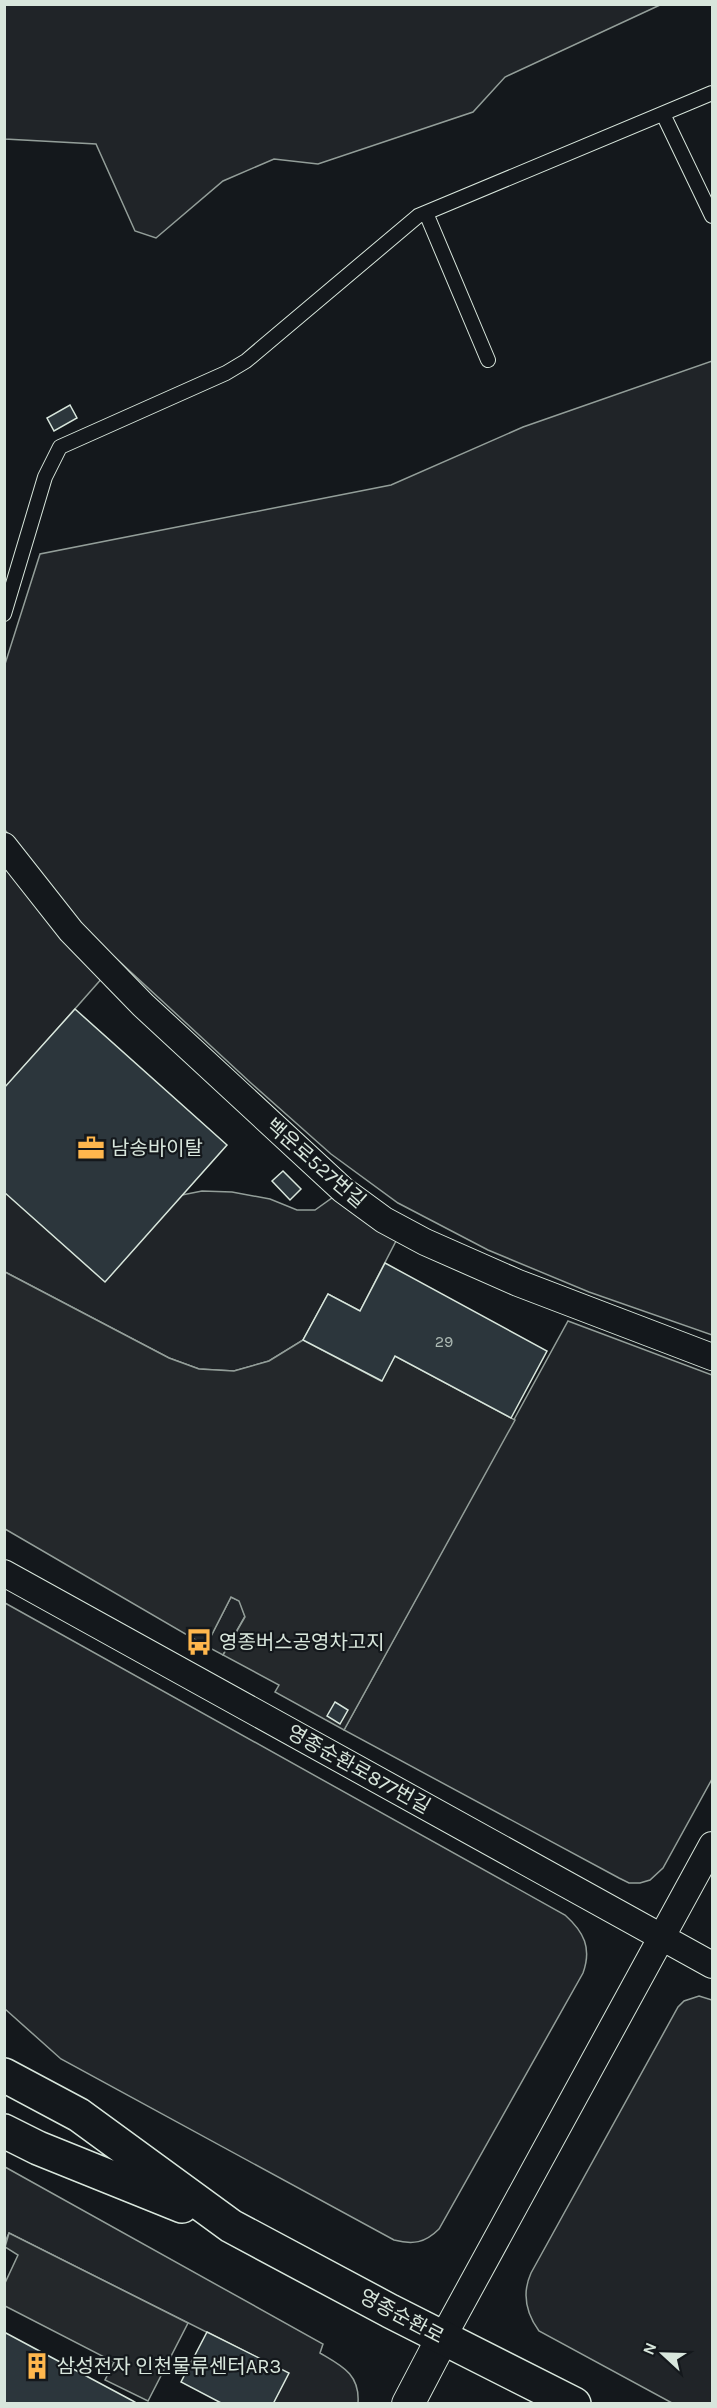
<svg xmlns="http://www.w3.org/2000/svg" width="717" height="2408" viewBox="0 0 717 2408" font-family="Karla,'Noto Sans KR',sans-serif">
<rect width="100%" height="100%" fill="#14181c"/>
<path fill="#202428" stroke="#939e99" stroke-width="1.5" d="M4 5 5 4 660 5 505 77 473 112 318 164 274 159 223 181 156 238 135 231 96 144 5 139Z
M712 361V1335L589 1292 488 1250 398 1203 331 1154 252 1084 81 926 5 830V664L40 554 391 485 523 427Z
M4 855 104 976 5 1088H4Z
M202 1191 232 1192 270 1199 297 1210H315L332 1198 396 1241 360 1311 328 1294 303 1340 269 1361 234 1371 199 1369 169 1358 5 1272 4 1192 182 1195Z
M568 1321 712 1375V1779L663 1868 650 1880 640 1883H629L619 1878 344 1730Z
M231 1597 240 1601 245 1616 223 1655 206 1646Z
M5 1603 565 1915C584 1932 592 1948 583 1973L439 2229C425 2243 413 2245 394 2240L61 2059 5 2009Z
M699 1996 712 2000V2403H672L539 2331C526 2313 522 2293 531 2273L678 2007 684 2001Z
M5 2167 323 2344 320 2353C342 2366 360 2374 358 2403H273L288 2373 9 2233 5 2242Z"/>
<path fill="#24282b" stroke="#939e99" stroke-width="1.5" d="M5 1272 169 1358 199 1369 234 1371 269 1361 303 1340 381 1381 395 1356 515 1420 344 1730 275 1692 279 1685 223 1655 245 1617 239 1601 231 1597 206 1646 5 1529Z
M9 2233 188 2323 148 2401 105 2380 114 2362 5 2306V2283L18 2255 5 2247Z"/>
<path fill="#2c363c" stroke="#d8e6dc" stroke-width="1.5" d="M70 405 77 418 54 431 47 418Z
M75 1009 227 1145 105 1282 4 1192V1088Z
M283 1171 301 1189 290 1200 272 1181Z
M385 1263 547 1351 511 1418 395 1356 382 1381 303 1340 328 1294 360 1311Z
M335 1702 348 1710 340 1724 327 1716Z
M4 2332 133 2401 138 2404H4Z
M207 2332 289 2373 273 2404H223L181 2382Z"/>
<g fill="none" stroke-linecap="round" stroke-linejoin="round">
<defs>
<path id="service" d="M663 114 712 216
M426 213 488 360
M4 614 45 477 60 447 226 373 246 361 418 216 712 93"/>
<path id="minor" d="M4 846 71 931 143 1005 343 1190 384 1220 425 1242 518 1283 712 1357
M4 1573 712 1965
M443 2337 712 1845"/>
<path id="tertiary" d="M408 2404 443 2337"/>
<path id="secondary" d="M4 2075 79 2115 231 2226 390 2311 574 2404
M4 2131 38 2148 182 2206"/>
</defs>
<use href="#service" stroke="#d8e6dc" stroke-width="16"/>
<use href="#minor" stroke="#d8e6dc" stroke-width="28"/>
<use href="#tertiary" stroke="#d8e6dc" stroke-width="34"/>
<use href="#secondary" stroke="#d8e6dc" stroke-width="36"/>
<use href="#service" stroke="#14181c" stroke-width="14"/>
<use href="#minor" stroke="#14181c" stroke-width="26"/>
<use href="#tertiary" stroke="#14181c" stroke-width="32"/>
<use href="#secondary" stroke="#14181c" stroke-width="33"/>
</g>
<defs>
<symbol id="office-bare" viewBox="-9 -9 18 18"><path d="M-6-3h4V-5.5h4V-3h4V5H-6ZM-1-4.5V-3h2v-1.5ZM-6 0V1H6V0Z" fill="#ffb74d" stroke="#14181c" stroke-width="2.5" paint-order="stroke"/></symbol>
<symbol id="bus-bare" viewBox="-9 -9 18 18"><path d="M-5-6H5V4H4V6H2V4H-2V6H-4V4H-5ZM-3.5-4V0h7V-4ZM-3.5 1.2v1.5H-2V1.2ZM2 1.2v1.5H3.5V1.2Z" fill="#ffb74d" stroke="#14181c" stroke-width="2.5" paint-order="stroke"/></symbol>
<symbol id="building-bare" viewBox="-9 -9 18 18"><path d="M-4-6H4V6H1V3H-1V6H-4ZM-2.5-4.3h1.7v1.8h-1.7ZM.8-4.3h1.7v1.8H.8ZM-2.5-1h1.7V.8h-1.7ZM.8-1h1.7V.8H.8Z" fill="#ffb74d" stroke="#14181c" stroke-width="2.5" paint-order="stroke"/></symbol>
</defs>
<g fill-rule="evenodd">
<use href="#office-bare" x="72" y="1129" width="38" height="38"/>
<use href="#bus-bare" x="180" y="1623" width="38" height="38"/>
<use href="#building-bare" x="18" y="2347" width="38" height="38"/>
</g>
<g text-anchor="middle" stroke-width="4.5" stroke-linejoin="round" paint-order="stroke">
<g font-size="16" fill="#adbab4">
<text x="444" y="1347">29</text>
</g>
<g font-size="20" fill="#d8e6dc" stroke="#14181c" text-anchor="start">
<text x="111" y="1155">남송바이탈</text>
<text x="219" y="1649">영종버스공영차고지</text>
<text x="57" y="2373">삼성전자 인천물류센터AR3</text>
</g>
<g font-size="20" fill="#d8e6dc" stroke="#14181c">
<text transform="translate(316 1163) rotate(41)" y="7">백운로527번길</text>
<text transform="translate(359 1769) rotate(29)" y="7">영종순환로877번길</text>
<text transform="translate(402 2316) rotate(28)" y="7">영종순환로</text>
</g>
</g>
<rect width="717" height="2408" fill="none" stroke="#d8e6dc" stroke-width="12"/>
<g transform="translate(663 2354) rotate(292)" stroke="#14181c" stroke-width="4.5" paint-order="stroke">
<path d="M0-4.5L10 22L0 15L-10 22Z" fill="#d8e6dc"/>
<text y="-9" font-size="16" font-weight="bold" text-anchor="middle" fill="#d8e6dc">N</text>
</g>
</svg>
